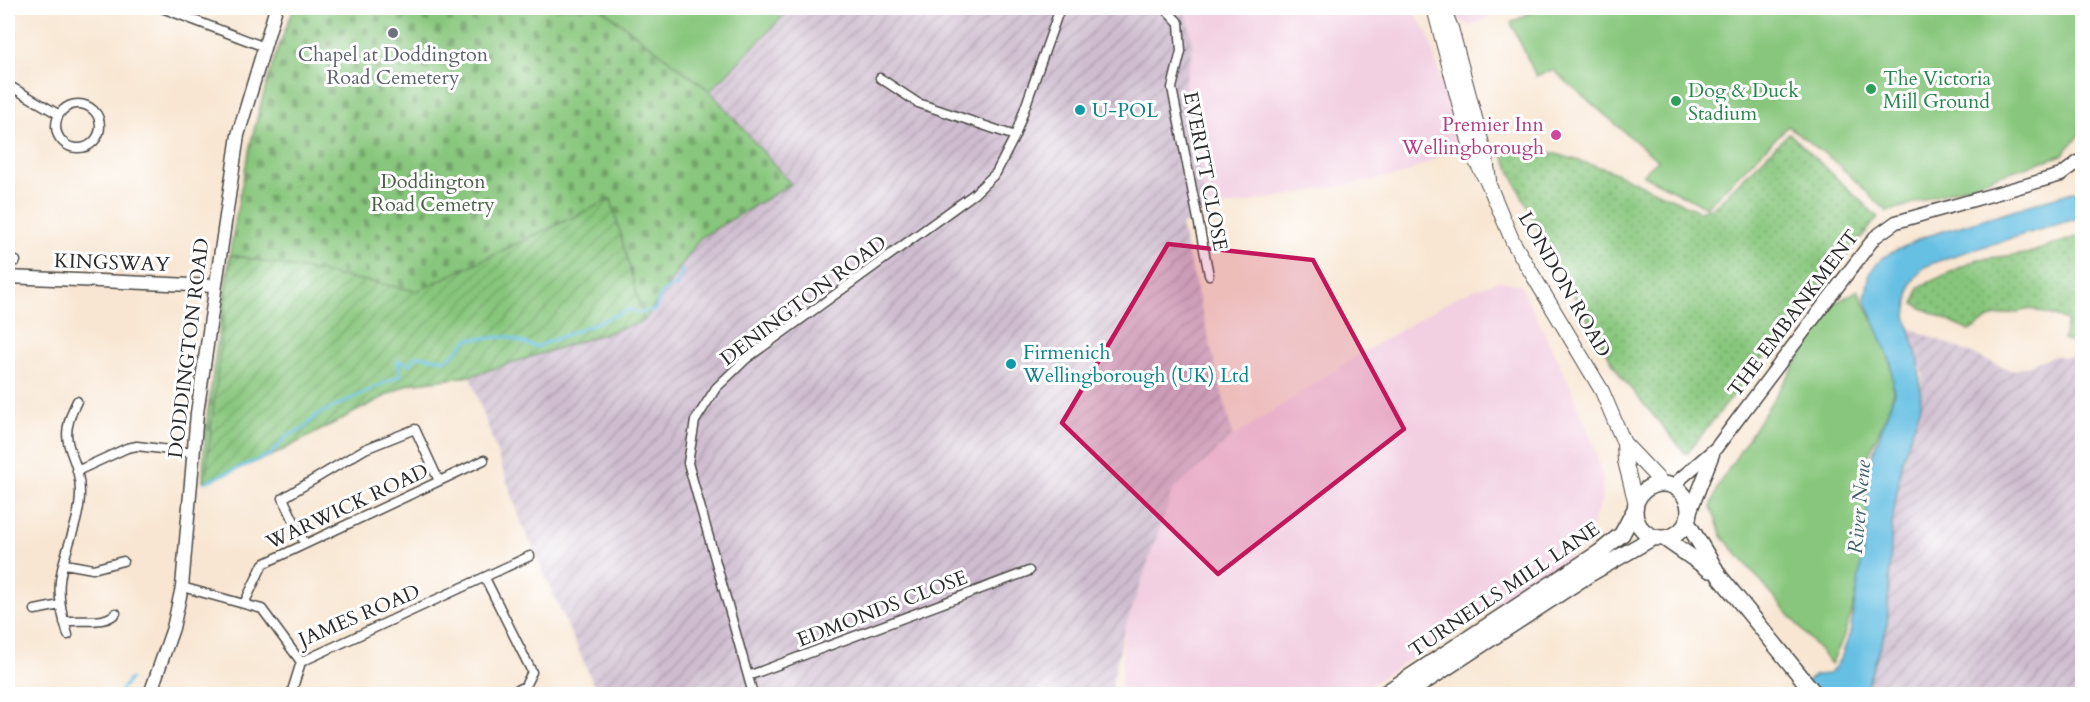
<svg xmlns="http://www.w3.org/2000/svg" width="2090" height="702" viewBox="0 0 2090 702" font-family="Cardo,serif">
<defs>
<pattern id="industrial-furrows" width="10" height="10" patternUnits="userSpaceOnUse" patternTransform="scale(1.5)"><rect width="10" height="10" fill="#cfbdcf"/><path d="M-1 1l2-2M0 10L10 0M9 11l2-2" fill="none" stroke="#a89aa8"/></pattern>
<pattern id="grass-dots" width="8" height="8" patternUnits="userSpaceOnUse" patternTransform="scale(1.5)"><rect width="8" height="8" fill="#87c67c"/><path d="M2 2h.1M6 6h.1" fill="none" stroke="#6fa166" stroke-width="1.8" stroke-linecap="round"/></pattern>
<pattern id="cemetery-stones" width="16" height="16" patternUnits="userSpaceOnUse" patternTransform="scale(1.5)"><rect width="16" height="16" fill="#87c67c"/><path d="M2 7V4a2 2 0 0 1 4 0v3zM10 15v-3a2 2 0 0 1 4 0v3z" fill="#6fa166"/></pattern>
<pattern id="garden-furrows" width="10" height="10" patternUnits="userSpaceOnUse" patternTransform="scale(1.5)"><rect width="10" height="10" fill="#87c67c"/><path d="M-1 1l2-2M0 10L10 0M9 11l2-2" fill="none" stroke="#6fa166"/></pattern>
</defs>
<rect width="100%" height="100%" fill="#fff"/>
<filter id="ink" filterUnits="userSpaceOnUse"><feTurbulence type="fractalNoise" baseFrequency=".0167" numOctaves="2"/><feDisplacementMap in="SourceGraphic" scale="12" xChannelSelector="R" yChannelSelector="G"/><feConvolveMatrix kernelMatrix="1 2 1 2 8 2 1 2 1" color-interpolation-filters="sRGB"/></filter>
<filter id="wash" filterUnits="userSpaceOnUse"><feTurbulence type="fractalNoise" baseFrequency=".008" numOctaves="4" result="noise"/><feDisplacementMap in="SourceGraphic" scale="24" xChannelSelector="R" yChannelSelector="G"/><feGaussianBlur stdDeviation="1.35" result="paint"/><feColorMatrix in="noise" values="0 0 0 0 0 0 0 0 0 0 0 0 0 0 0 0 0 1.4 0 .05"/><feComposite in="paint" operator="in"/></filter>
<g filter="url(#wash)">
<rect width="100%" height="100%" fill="#f8e6d2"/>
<path fill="#f2cfe1" d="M1181 8H1411L1428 34 1460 146 1402 175 1207 210 1184 85 1193 48 1188 18Z
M1449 8H1508L1471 26 1456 18Z
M1498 281 1520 284 1569 383 1593 443 1603 478 1601 501 1588 538 1579 551 1356 694H1120L1124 631 1173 490 1233 437 1368 349 1460 295Z"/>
<path fill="url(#industrial-furrows)" d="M791 8H1181L1188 18 1193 48 1184 85 1207 210 1181 226 1233 437 1173 490 1124 631 1113 680V694H602L593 683 522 524 470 376 644 321 700 238 791 184 710 91Z
M1907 327 2013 371 2053 356 2082 358V694H1858L1883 633 1898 466 1918 405 1923 375Z"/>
<path fill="url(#grass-dots)" stroke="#597854" stroke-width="1.5" d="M1789 133 1878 217 1686 454 1621 377 1550 255 1498 145 1553 153 1609 170 1699 211 1714 207Z
M2082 235V347L2063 340 2067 320 2031 309 1992 317 1969 331 1914 304 1919 287 1978 259 2026 254Z"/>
<path fill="url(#cemetery-stones)" stroke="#597854" stroke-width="1.5" d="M294 8H601L710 91 791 184 700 238 644 321 470 376 408 384 273 455 203 481C203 432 212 384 218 335 233 225 250 111 294 8Z"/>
<path fill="#87c67c" stroke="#597854" stroke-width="1.5" d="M601 8H791L710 91Z
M1538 8H2082V132L2062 155 1887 212 1838 164 1788 126 1706 207 1643 175 1657 160 1553 70 1536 76 1511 23Z
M1858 290C1871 319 1893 352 1893 384 1894 411 1875 433 1868 458 1862 480 1868 504 1867 527 1864 571 1852 624 1831 664L1722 536 1711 507 1719 484 1834 304Z"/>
<path fill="url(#garden-furrows)" stroke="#597854" stroke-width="1.5" d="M611 199 644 321 470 376 408 384 273 455 205 482 231 255 417 291Z"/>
<path fill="#66c0e3" stroke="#487687" stroke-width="1.5" d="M2082 189V217L1949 257 1924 267 1911 283 1906 316 1919 363 1921 406 1902 461 1892 523 1887 627 1864 694H1788L1816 675 1829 674 1834 669 1842 656 1850 633 1867 527 1868 468 1894 394 1891 363 1865 299 1870 272 1883 257 1924 237Z"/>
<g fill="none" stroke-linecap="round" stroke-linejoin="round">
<path stroke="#66c0e3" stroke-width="3" d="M205 482 270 455 287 436 305 428 315 416 401 375 397 361 410 364 415 356C450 358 442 368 468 339L507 337 536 347 628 310 640 313 655 310C659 296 662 288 677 286L682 270
M120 694V691L130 679"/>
</g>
</g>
<g filter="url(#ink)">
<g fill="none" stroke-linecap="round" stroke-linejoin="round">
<defs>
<path id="street" d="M162 8 262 46
M1165 8 1179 23 1181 51 1172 88 1209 275
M880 78 918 103 1015 136
M8 85 58 114
M56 126a22 22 0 1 1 44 0a22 22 0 1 1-44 0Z
M8 261H16
M8 291V277
M77 471 127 448 137 446 194 453
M305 544 283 498 365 449 415 429 439 481
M65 564 93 569 123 561
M485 578 532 672 525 686 508 694
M182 587 262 609 301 662 530 556
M244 604 263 564 484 460
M35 610 60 605
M64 622C81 618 103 626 116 613
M68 635C63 618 58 600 60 581 63 551 80 524 80 493 80 449 53 449 77 401
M748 676 1029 571
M291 694 301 662
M753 694 688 463 695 421 716 388 746 359 974 194 996 173 1015 136 1060 8"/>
<path id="secondary" d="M8 277 215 286
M1672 486 1716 448 1875 237 1896 222 2061 175 2082 159
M1689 515 1713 454
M150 694 173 628 182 587 197 413 238 135 276 8"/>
<path id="primary" d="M1434 8 1473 156 1489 185 1513 242 1602 391 1624 443 1625 461 1636 504
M1436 8 1445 13 1451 28 1486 159 1489 180
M1624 443 1663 484"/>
<path id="highway" d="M1635 511a27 27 0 1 1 54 0a27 27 0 1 1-54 0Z
M1687 522 1720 577 1815 694
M1664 538 1710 570
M1384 694 1600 552 1622 534 1635 509
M1406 694 1588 575 1654 537"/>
</defs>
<use href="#street" stroke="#4a4744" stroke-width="11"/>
<use href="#secondary" stroke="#4a4744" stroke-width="15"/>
<use href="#primary" stroke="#4a4744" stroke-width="16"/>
<use href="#highway" stroke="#4a4744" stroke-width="18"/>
<use href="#street" stroke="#fff" stroke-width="8"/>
<use href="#secondary" stroke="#fff" stroke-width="12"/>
<use href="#primary" stroke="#fff" stroke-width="14"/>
<use href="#highway" stroke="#fff" stroke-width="15"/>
</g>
</g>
<path fill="#c2185b" fill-opacity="0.2" stroke="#c2185b" stroke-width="4.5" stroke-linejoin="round" d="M1168 244 1313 260 1404 429 1218 574 1062 423Z"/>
<circle fill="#6b7280" stroke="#fff" stroke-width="2" cx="393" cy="33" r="6"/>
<g fill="#2e9e5b" stroke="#fff" stroke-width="2">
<circle cx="1871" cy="89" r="6"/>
<circle cx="1676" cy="101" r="6"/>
</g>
<g fill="#0f9aa8" stroke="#fff" stroke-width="2">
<circle cx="1080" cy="110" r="6"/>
<circle cx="1011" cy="364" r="6"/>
</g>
<circle fill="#d1479c" stroke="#fff" stroke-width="2" cx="1556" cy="135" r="6"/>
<g text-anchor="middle" stroke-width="6" stroke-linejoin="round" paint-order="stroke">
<g font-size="20" fill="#5b616d" stroke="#fff">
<text x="393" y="61">Chapel at Doddington<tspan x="393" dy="23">Road Cemetery</tspan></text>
</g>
<g font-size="20" fill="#27864d" stroke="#fff" text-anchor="start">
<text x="1883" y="85">The Victoria<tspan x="1883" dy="23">Mill Ground</tspan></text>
<text x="1688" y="97">Dog &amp; Duck<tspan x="1688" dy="23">Stadium</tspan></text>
</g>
<g font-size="20" fill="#0d838f" stroke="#fff" text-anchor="start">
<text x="1092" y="117">U-POL</text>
<text x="1023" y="359">Firmenich<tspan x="1023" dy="23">Wellingborough (UK) Ltd</tspan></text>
</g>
<g font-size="20" fill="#b23c85" stroke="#fff" text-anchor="end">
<text x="1544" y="131">Premier Inn<tspan x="1544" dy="23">Wellingborough</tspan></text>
</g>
<g font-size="20" fill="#2b2b2b" stroke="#fff">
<text transform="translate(1206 171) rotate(79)" y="7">EVERITT CLOSE</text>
<text transform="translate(112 262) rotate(2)" y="7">KINGSWAY</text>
<text transform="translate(1565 284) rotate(60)" y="7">LONDON ROAD</text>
<text transform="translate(803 300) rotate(-37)" y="7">DENINGTON ROAD</text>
<text transform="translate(1793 313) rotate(-53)" y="7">THE EMBANKMENT</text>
<text transform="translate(188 348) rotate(-83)" y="7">DODDINGTON ROAD</text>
<text transform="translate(347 506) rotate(-25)" y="7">WARWICK ROAD</text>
<text transform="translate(1504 589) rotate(-34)" y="7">TURNELLS MILL LANE</text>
<text transform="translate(882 608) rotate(-21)" y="7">EDMONDS CLOSE</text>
<text transform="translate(359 615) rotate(-23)" y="7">JAMES ROAD</text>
</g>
<g font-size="20" fill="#4b6147" stroke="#fff">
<text x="433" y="188">Doddington<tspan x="433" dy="23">Road Cemetry</tspan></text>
</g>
<g font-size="21" font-style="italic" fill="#405f6b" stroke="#fff">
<text transform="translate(1859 507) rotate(-85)" y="7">River Nene</text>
</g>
</g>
<rect width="2090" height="702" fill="none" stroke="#fff" stroke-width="30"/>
</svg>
